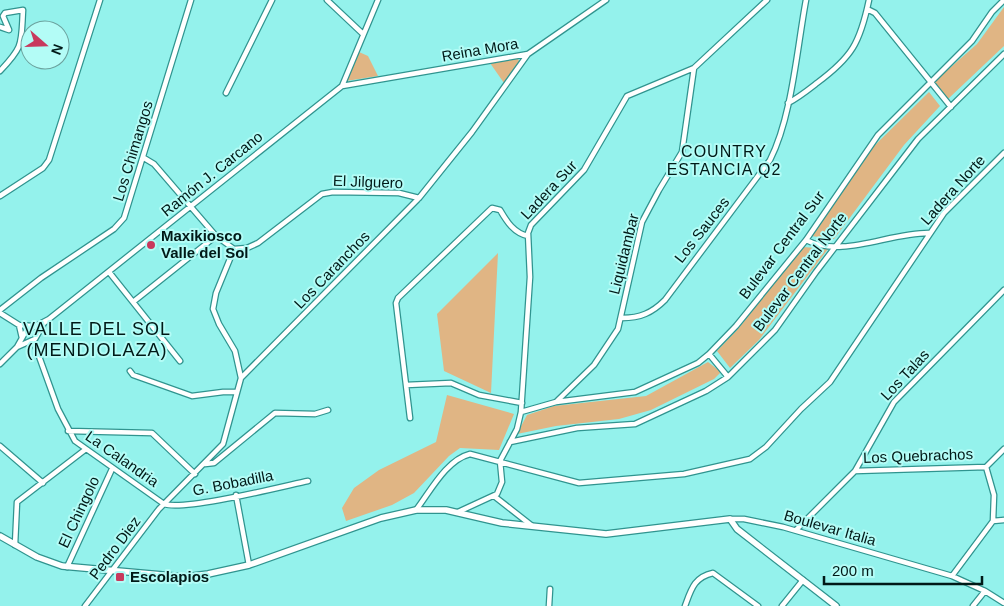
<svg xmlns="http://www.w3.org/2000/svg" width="1004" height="606" viewBox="0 0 1004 606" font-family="Arial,sans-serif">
<rect width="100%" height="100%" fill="#94f2ec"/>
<path fill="#e0b584" d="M1004 7V46L948 99 934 82 977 44Z
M359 52 368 56 378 76 346 81Z
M518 59 520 63 504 83 490 63Z
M929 92 940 106 904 145 834 239 811 236 872 148Z
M803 247 828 249 759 340 730 368 717 351 738 329Z
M498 253 491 393 444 371 437 314Z
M708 362 721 372 714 379 651 410 619 419 556 426 517 434 527 415 554 406 646 396Z
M447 395 514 414 499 450 460 448 449 456 414 493 392 505 346 521 342 508 354 488 379 470 436 442Z"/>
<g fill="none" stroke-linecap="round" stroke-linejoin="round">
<defs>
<path id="street" d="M327 0 363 34
M867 9 875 13 951 107
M0 27 9 30 3 16 5 13 23 10C21 44 24 46 0 71
M342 86 528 54 606 0
M226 93 272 0
M788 103C798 98 808 90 817 83 852 57 860 43 869 0
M144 158 154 164 216 236 234 249
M0 196 43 168 49 160 100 0
M806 240C842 259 890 232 930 233
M234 249 247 248 258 243 322 194 333 192 399 193 419 198
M234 249 216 293 213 309 219 324 235 351 241 378
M109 272 180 361
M133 302 216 236
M0 310 41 278 114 229 124 218 191 0
M0 313 19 325 32 326
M622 318C640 318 652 313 665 300L770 160C792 117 797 48 806 0
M49 319 26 331 17 347 35 339 44 323 342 86 378 0
M19 325 22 338
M36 348 58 409 75 441 164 504C185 511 280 487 308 481
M709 354 728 377
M0 364 17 347
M130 371 133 375 192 396 223 392H237
M406 385 451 383 479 395 522 403
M557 401 594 365 618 329 642 222 659 190 682 152 694 68
M521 412 556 402 635 392 698 363 709 354 736 326 806 240 878 135 972 41 992 12 1004 0
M410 418 396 303 398 298 492 208 500 210C507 222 514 233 528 236
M68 431 152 433 195 474
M510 442 577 428 635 424 706 391 728 377 775 330 816 272 918 139 1004 54
M0 446 43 483
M205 464 214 463 275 413 315 414 328 410
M986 467 1004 449
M855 471 986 467
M236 495 249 565
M494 496 531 525
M416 510C430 492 446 460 470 454L579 483 684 474 750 459 766 447 801 409 830 382 944 213 1004 153
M458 512 497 494 502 482 500 461 517 429 521 412 530 277 528 233 531 225 584 170 627 96 694 68 767 0
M730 519H744L783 527 952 576 985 591 1004 603
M993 521 1004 520
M796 530 855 471 894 402 1004 290
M15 545 17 502 86 449
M67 567 112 469
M952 576 993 521 994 495 986 467
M85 606 159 509 223 444 241 378 419 198 472 132 528 54
M549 606 550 589
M685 606C691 590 694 577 713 573L758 606
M782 606 803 580
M973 606 985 591"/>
<path id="secondary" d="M0 536 37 557 62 566 185 577 208 574 249 565 381 518 416 510H446L502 523 606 534 730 519 737 529 836 606"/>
</defs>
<use href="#street" stroke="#30948f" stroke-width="7"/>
<use href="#secondary" stroke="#30948f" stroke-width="8"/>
<use href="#street" stroke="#fff" stroke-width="4.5"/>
<use href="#secondary" stroke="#fff" stroke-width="5.5"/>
</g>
<g fill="#c8395d" stroke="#b3fcf6" stroke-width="2">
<circle cx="151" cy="245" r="5"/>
<rect x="115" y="572" width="10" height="10" rx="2.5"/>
</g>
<g text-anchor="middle" stroke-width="4" stroke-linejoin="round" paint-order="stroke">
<g font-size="15" fill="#001917" stroke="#b3fcf6">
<text transform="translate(480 50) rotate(-10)" y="5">Reina Mora</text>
<text transform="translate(133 151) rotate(-73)" y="5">Los Chimangos</text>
<text transform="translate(212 174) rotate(-39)" y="5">Ramón J. Carcano</text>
<text transform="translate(368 182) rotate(2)" y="5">El Jilguero</text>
<text transform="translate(549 190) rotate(-47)" y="5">Ladera Sur</text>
<text transform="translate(953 190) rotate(-48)" y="5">Ladera Norte</text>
<text transform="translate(702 230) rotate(-52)" y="5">Los Sauces</text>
<text transform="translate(782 245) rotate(-53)" y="5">Bulevar Central Sur</text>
<text transform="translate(624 254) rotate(-76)" y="5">Liquidambar</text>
<text transform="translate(332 270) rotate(-46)" y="5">Los Caranchos</text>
<text transform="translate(800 272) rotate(-53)" y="5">Bulevar Central Norte</text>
<text transform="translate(905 375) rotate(-47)" y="5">Los Talas</text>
<text transform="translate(918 456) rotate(-2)" y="5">Los Quebrachos</text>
<text transform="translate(122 459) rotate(35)" y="5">La Calandria</text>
<text transform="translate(233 483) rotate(-11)" y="5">G. Bobadilla</text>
<text transform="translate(79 512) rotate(-65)" y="5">El Chingolo</text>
<text transform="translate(830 528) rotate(16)" y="5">Boulevar Italia</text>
<text transform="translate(115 548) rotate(-53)" y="5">Pedro Diez</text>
</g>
<g font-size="15" font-weight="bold" fill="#001917" stroke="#b3fcf6" text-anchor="start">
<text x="161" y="241">Maxikiosco<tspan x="161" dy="17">Valle del Sol</tspan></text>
<text x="130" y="582">Escolapios</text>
</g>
<g font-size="16" letter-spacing="1" fill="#001917" stroke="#b3fcf6">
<text x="724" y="157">COUNTRY<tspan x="724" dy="18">ESTANCIA Q2</tspan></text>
</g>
<g font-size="18" letter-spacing="1" fill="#001917" stroke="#b3fcf6">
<text x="97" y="335">VALLE DEL SOL<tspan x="97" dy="21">(MENDIOLAZA)</tspan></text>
</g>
</g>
<g transform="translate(45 45) rotate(110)"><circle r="24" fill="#b3fcf6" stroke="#6ba19d"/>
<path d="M0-4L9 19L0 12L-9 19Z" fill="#c8395d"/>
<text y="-8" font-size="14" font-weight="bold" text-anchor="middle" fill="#001917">N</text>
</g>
<path d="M824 576v8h158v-8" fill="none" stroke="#001917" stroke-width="2.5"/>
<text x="832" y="576" font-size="15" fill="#001917" stroke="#b3fcf6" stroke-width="4" paint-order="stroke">200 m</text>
</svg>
